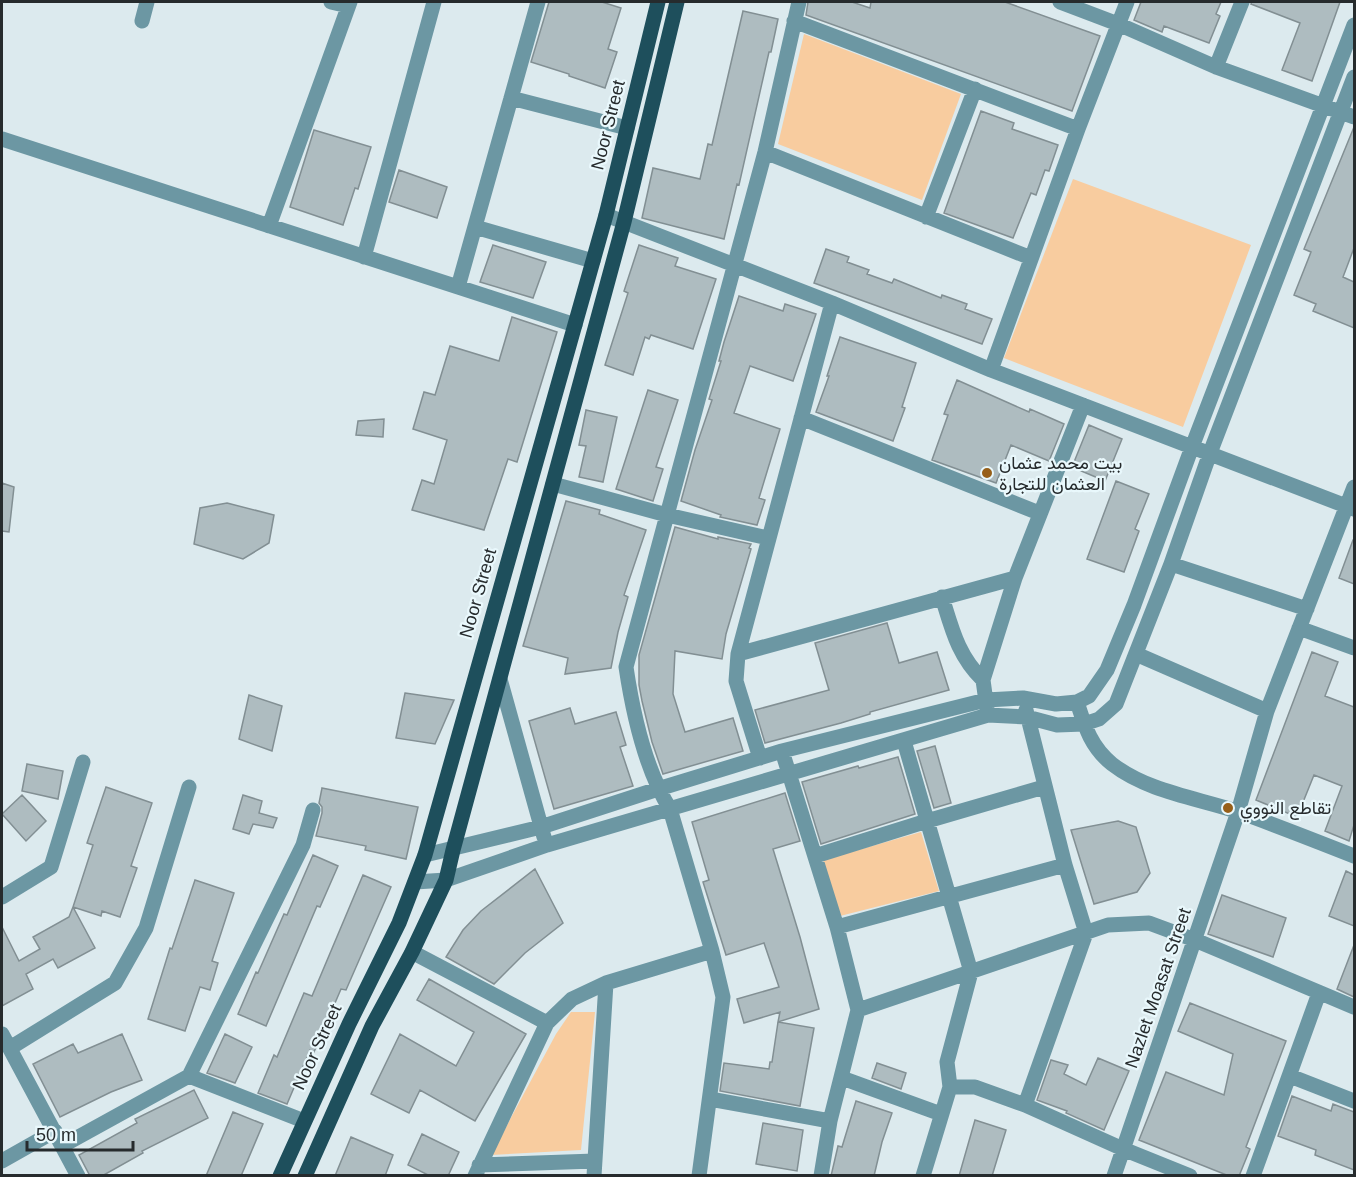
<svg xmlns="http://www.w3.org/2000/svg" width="1356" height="1177" viewBox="0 0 1356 1177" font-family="Helvetica,Vazirmatn,sans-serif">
<rect width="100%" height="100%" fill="#dceaee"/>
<path fill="#f8cc9f" d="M804 34 961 94 922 200 778 144Z
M1073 179 1251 245 1183 427 1004 358Z
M921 832 939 891 840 916 823 860Z
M571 1012H595L581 1150 491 1155 556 1034Z"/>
<path fill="#aebcc0" stroke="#828f93" stroke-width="1.5" d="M549 2H602L621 8 608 49 617 52 605 88 569 76V74L531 62Z
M808 2H852L870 8 871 2H1005L1100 36 1072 111 806 15Z
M1141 2H1221L1216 14 1220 16 1209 43 1164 26 1162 32 1134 20Z
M1252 2H1340L1312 81 1282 70 1300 23 1251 4Z
M743 11 778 19 771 52H769L739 185 737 184 724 239 642 218 653 168 700 179 708 144 712 145Z
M981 111 1014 123 1012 129 1058 145 1049 171 1045 170 1036 195 1031 193 1013 238 944 213Z
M1354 127V248L1343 277 1354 282V328L1313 311 1316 304 1294 295 1311 252 1304 249Z
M314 130 371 147 358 189 355 188 343 225 290 207Z
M399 170 447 187 437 218 389 202Z
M493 245 546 262 533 298 480 282Z
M639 245 678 258 675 266 716 279 693 349 651 335 649 339 645 337 633 375 605 365 628 293 624 291Z
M826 249 849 257 847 262 869 270 867 274 892 283 894 279 941 298 942 295 967 304 965 309 992 319 982 344 814 283Z
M739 296 783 311 785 304 816 314 793 381 750 366 734 413 780 429 759 498 765 500 757 525 720 517 721 515 681 501 695 450 712 400 709 399 721 361H719L724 342Z
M512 317 557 332 517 462 508 459 484 530 412 510 422 480 434 484 447 440 413 429 424 392 435 395 450 346 499 361Z
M840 337 916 363 902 407 905 408 893 441 816 412 829 376H827Z
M957 380 1029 412 1030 409 1064 424 1049 461 1011 445 996 483 932 460 948 415 944 414Z
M648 390 678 400 656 467 663 469 653 501 616 489Z
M586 410 617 417 603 482 579 477 586 446 579 445Z
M384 419 383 437 356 435 358 421Z
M1089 425 1122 439 1105 481 1072 467Z
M1116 481 1149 494 1135 529 1139 531 1124 572 1087 559Z
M2 483 14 487 9 532 2 531Z
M566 501 600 510 599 514 646 530 624 595 628 597 618 632 611 668 565 674 568 658 523 646Z
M227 503 274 515 269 543 243 559 194 544 200 508Z
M675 527 718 539V537L751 544 749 548 751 549 726 634 722 659 675 651 673 694 685 732 733 718 743 751 663 774 652 742 642 701 639 685V655Z
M1353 540H1354V584L1339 578Z
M887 623 899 663 937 652 949 690 870 712V714L841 723 765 743 755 710 829 690 815 643Z
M1312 652 1338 662 1325 696 1354 707V825L1349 841 1325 831 1342 786 1314 775 1297 817 1256 800Z
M405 693 454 700 435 744 396 738Z
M249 695 282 706 272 751 239 739Z
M570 708 575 724 616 712 626 745 620 747 633 786 554 809 529 721Z
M935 746 951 803 934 808 917 751Z
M898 757 915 814 821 844 802 782 858 766 859 768Z
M27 764 63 771 58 799 22 791Z
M106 787 152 803 131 866 137 868 120 917 102 911 101 916 73 907 93 845 87 843Z
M322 788 418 807 406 859 365 850 366 846 316 836 322 813V807L319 803Z
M785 793 800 841 773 849 800 937 819 1009 778 1022 780 1012 744 1023 737 999 779 987 764 943 726 955 703 882 709 880 692 822Z
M22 795 46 821 26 841 2 814Z
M243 795 262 801 259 813 277 818 273 828 253 824 249 834 233 829Z
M1118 821 1136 827 1150 873 1137 892 1094 904 1071 830Z
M313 855 338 866 320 907 317 906 266 1026 238 1014 256 972 258 973 284 914 287 915Z
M535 869 563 923 525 953 494 984 446 957 463 930 481 911Z
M1346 871 1354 875V926L1329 916Z
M363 875 391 887 346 990 341 989 314 1052 310 1050 287 1104 258 1093 274 1055 277 1057 304 993 312 996Z
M195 880 234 893 212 961 218 963 210 990 200 987 185 1031 148 1019 170 948 172 949Z
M1222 895 1286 918 1273 957 1208 934Z
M73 907 95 948 58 968 53 959 26 974 33 989 2 1006V927L19 961 40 949 33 937 69 917Z
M1354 945V997L1337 989Z
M429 979 526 1034 475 1121 420 1090 409 1113 371 1094 400 1034 456 1066 474 1032 417 1000Z
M1190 1003 1286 1041 1246 1147 1250 1149 1239 1176H1229L1139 1140 1166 1072 1224 1095 1233 1054 1178 1031Z
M778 1022 814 1028 800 1106 720 1091 724 1063 769 1069 770 1062H772Z
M122 1034 142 1080 111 1092 60 1117 33 1064 73 1044 78 1053Z
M225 1034 252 1047 235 1083 207 1073Z
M1098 1058 1129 1071 1104 1130 1066 1113 1067 1111 1037 1100 1051 1060 1068 1065 1064 1074 1086 1085Z
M877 1063 906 1073 901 1089 872 1078Z
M194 1090 208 1118 142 1151 143 1153 102 1176H90L79 1155 137 1123 135 1119Z
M1292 1096 1331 1111 1333 1104 1354 1112V1170L1315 1155 1316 1150 1278 1136Z
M856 1101 892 1113 882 1142 874 1176H831L838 1146 842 1147Z
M233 1112 263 1124 241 1176H206Z
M975 1120 1006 1130 992 1176H959Z
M763 1123 803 1130 797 1171 756 1164Z
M422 1134 459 1152 448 1176H430L408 1165Z
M351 1137 393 1155 385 1176H335Z"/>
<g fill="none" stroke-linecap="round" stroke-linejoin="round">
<path stroke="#6c97a3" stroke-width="15" d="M331 2 348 6
M1060 2 1118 24 1216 67 1354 117
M142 21 147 2
M794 21 1078 129
M1216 67 1242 2
M511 98 627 128
M2 139 575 325
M765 152 1031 258
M606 215 832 303 991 370 1354 509
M926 217 975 89
M269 226 350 2
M475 227 593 261
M364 257 434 2
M458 287 538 2
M991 370 1078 129 1127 2
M801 418 1039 513
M553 484 667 515 768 538
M1171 564 1307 609
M942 597C952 629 958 656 983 680
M1299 628 1354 648
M738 654 1015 578
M1136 654 1267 711
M500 679 544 837
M1077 702C1085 727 1091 747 1112 764 1148 792 1198 798 1239 812 1278 826 1316 841 1354 856
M987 709 983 680 1015 578 1083 405
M904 741 971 972 947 1062 950 1087
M782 751 837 927 858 1010 830 1121 821 1176
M760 758 736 681 738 654 832 303
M425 855 541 827 658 789 782 751 986 700 1023 698 1056 704 1077 702 1089 696 1107 670 1134 605 1192 447 1354 25
M815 856 927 821 1044 787
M415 882 446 880 547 845 988 715 1027 717 1057 725 1084 724 1099 719 1116 704 1171 564 1210 453 1354 77
M2 897 51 867 83 762
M837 927 1065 865
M412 952 547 1023
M858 1010 1108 925 1149 923 1195 940 1354 1007
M2 1034 78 1176
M10 1048 115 983 146 928 189 787
M189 1076 304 1121
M1290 1076 1354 1101
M842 1078 941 1114
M710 1099 830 1121
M1025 1105 1086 933 1065 865 1026 710
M62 1146 189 1076 303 845 313 810
M2 1161 55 1131
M479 1165 595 1161
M475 1176 547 1023 572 999 606 983 712 951
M594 1176 606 983
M699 1176 723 997 712 951 670 809C645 769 633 714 626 667L765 152 799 2
M923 1176 950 1087H975L1025 1105 1123 1149 1190 1176
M1114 1176 1238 812 1267 711 1354 487
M1253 1176 1319 993"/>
<path stroke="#1e4f5c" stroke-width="15" d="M280 1176 349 1024 399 923 425 855 606 215 658 2
M305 1176 372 1026 412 952 446 880 453 850 624 222 677 2"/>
</g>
<g fill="#975f19" stroke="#e9f8fc" stroke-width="2">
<circle cx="987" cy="473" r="6"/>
<circle cx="1228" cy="808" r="6"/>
</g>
<g text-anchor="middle" stroke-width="4.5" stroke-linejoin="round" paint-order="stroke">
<g font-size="18" fill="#262b2d" stroke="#e9f8fc">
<text transform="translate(608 125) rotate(-76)" y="6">Noor Street</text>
<text transform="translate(478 593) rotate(-74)" y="6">Noor Street</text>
<text transform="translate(1158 988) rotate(-71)" y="6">Nazlet Moasat Street</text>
<text transform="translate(317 1047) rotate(-65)" y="6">Noor Street</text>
</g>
<g font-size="18" fill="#262b2d" stroke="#e9f8fc" text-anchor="start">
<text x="999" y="469">بيت محمد عثمان<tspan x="999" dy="21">العثمان للتجارة</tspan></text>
<text x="1240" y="814">تقاطع النووي</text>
</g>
</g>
<rect width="1356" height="1177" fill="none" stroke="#262b2d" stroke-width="6"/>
<path d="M27 1141v9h106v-9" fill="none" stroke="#262b2d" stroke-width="3"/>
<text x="36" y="1141" font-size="18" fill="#262b2d" stroke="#e9f8fc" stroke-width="4.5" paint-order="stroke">50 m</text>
</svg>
